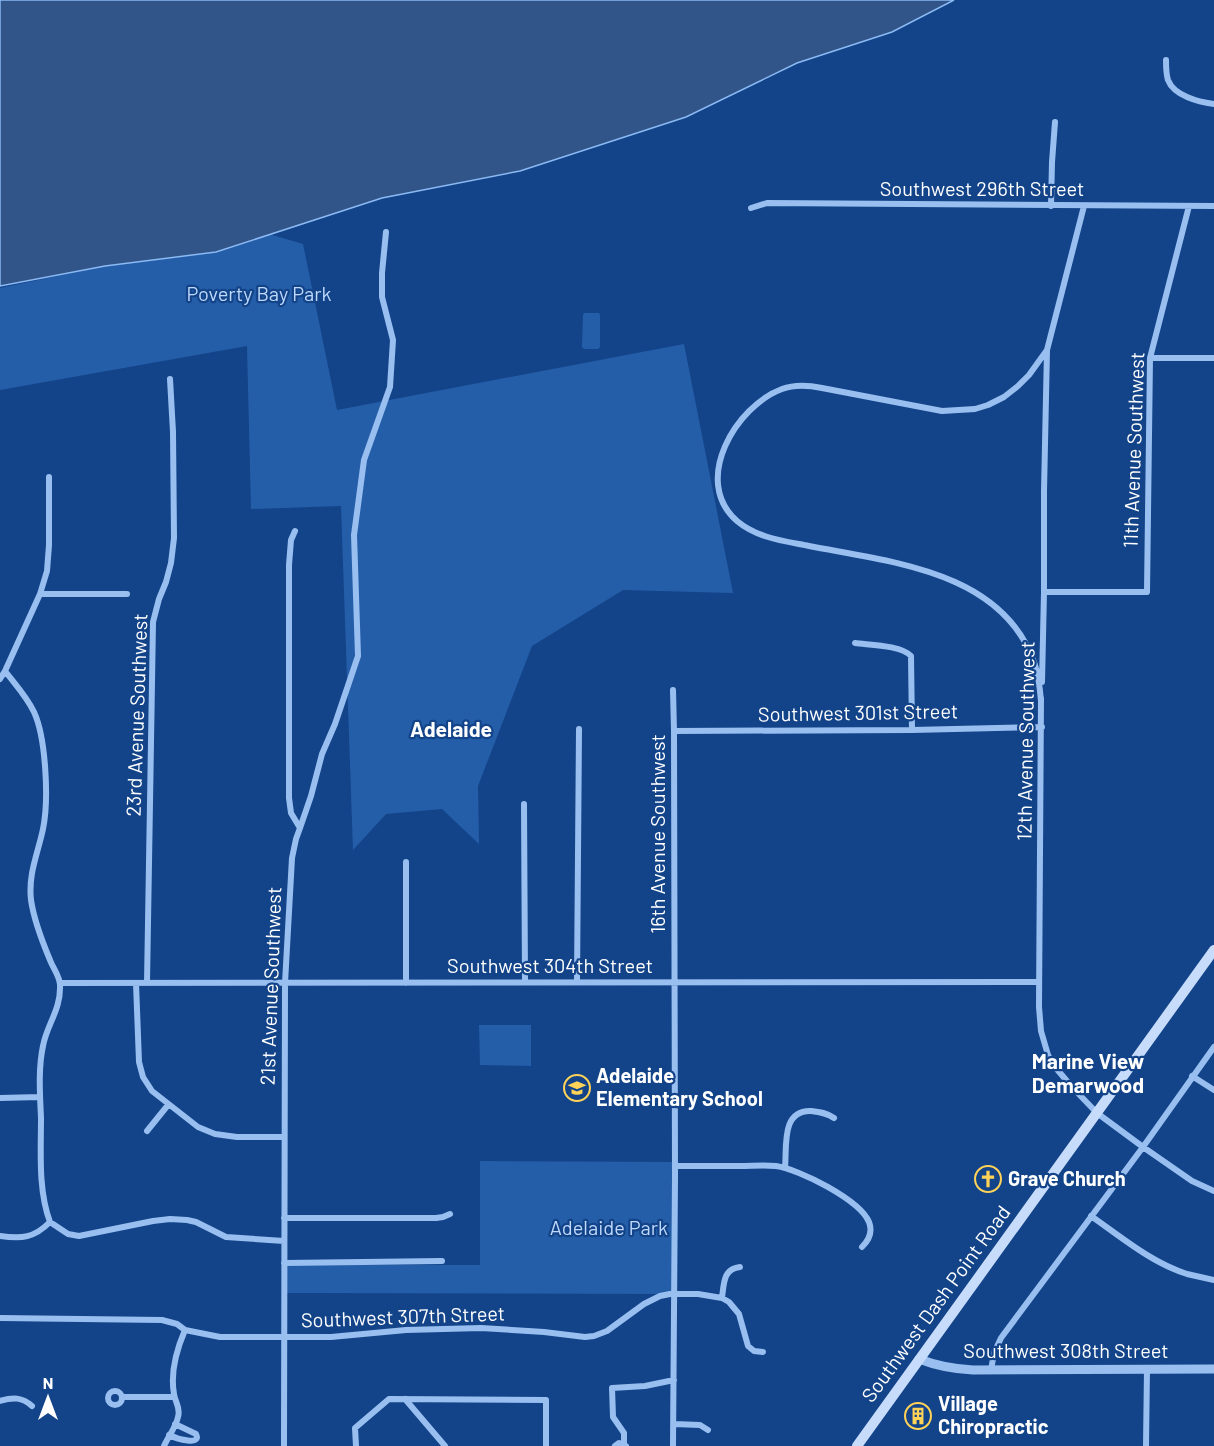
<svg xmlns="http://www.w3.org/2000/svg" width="1214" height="1446" viewBox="0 0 1214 1446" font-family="Barlow,sans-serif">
<rect width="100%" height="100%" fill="#134489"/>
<path fill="#255ea8" d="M269 234 303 244 337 410 684 344 733 593 623 590 532 646 478 786 479 844 442 809 386 814 353 850 341 506 251 509 247 346 0 390V288L105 266 216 252Z
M584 313H599L600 315V347L598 349H584L582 347 583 315Z
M479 1025H531V1066L480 1065Z
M480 1161 675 1162 674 1294 284 1293V1265H480Z"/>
<path fill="#315588" stroke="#8bb9f3" stroke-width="1.5" d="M0 0H954L892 32 797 63 686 117 520 171 382 198 216 252 105 266 0 286Z"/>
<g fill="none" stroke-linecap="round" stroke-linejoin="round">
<path stroke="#99bff0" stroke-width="6" d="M1166 60C1166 67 1166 74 1168 80 1174 96 1199 102 1214 104
M1051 206 1052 162 1055 122
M751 208 767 203 1214 206
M1150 358H1214
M49 477V545L47 571 40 594 5 671C15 684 27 697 34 712 46 738 49 800 43 829 38 853 28 874 31 900 34 921 42 941 50 960 53 968 60 977 60 985 61 1010 47 1024 43 1046 38 1069 40 1095 41 1118 41 1152 38 1190 50 1222
M1044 592H1147L1150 358 1189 206
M40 594H127
M855 643C869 645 901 645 911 656L912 730
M0 679 5 671
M1042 682 1044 592V491L1047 350
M673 690 674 731 675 1177 673 1446
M1041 698 1039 1007 1041 1031 1048 1055 1055 1067 1072 1087 1097 1113 1143 1147 1192 1181 1214 1191
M1041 701C1040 689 1039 677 1035 665 1004 571 891 562 809 546 784 541 757 538 737 521 691 481 736 406 782 389 795 384 808 385 822 388L942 411 975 409 988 405 1004 397 1018 386 1029 375 1047 350 1084 206
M674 731 912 730 1042 727
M524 804 525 982
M300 828 311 796 322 754 335 724 358 656 354 535 364 460 390 387 393 340 382 297V273L386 232
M406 862V983
M577 982 579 729
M61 983 1039 982
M136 983 139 1062 143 1077 152 1091 198 1127 215 1134 237 1137H284
M147 983 153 622 159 599 166 582 171 563 174 538 173 432 170 379
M1192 1076 1214 1090
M0 1098 40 1097
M147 1131 168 1105
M675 1166C696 1166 718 1166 739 1166 752 1166 764 1165 776 1166 799 1169 860 1200 869 1222 873 1232 869 1240 862 1247
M785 1168C787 1146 781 1110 811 1111 820 1112 827 1113 834 1118
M1091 1216C1121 1237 1152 1263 1187 1274 1196 1276 1205 1278 1214 1280
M284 1218H436L443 1217 450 1214
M0 1236C22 1239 34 1238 50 1222L68 1234 79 1236 153 1221 170 1219 187 1220 196 1222 226 1237 284 1241
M284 1263 442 1261
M722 1298C724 1283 723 1269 740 1267
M0 1318 162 1320 177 1324 185 1330 220 1337H331L406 1330 481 1328 544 1332 585 1337 594 1336 607 1331 644 1304 660 1296 670 1294H698L722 1298 729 1302 739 1314 748 1346 754 1351 763 1352
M991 1370 994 1353 1001 1338 1143 1147 1214 1047
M108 1398a7 7 0 1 1 14 0a7 7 0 1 1-14 0Z
M122 1397H174
M405 1399 445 1446
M0 1401C13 1397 22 1397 32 1406
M674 1424 700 1425 708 1430
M169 1435C177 1439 202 1446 196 1434L175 1424
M624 1444V1433L613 1417 612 1388 645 1386 674 1380
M164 1446C168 1437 176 1427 178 1417 181 1408 175 1402 174 1394 170 1372 176 1351 185 1330
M284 1446 285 983 292 858 296 839 300 828 291 813 289 798V565L291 540 295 531
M356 1446 355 1428 389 1399 546 1400V1446
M615 1446 619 1443 626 1446
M1146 1446 1147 1369"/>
<path stroke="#99bff0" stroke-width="9" d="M919 1359C937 1366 954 1369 973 1370L1214 1369"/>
<path stroke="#c7dcfb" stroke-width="10" d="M857 1446 1214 950"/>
</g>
<defs>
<symbol id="school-ring" viewBox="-11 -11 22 22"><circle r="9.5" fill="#134489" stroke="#ffd258" stroke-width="1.5"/><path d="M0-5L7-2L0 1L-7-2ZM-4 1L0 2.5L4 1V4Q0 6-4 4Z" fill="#ffd258"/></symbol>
<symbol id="church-ring" viewBox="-11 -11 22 22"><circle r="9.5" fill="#134489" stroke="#ffd258" stroke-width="1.5"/><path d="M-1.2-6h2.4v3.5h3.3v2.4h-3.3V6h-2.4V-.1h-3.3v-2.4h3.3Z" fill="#ffd258"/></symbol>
<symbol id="building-ring" viewBox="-11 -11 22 22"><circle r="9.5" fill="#134489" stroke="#ffd258" stroke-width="1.5"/><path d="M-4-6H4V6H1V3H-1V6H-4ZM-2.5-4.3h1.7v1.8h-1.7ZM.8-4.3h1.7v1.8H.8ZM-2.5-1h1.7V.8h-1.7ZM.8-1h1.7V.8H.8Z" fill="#ffd258"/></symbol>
</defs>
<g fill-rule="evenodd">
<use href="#school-ring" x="562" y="1073" width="30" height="30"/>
<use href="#church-ring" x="973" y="1164" width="30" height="30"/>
<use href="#building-ring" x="903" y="1401" width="30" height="30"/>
</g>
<g text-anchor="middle" stroke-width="4.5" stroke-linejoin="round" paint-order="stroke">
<g font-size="20" fill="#fff" stroke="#134489">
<text x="982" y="196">Southwest 296th Street</text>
<text transform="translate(1134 450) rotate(-88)" y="7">11th Avenue Southwest</text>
<text transform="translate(858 713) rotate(-1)" y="7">Southwest 301st Street</text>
<text transform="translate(137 715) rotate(-88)" y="7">23rd Avenue Southwest</text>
<text transform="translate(1026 741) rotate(-89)" y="7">12th Avenue Southwest</text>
<text transform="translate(658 834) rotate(-90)" y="7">16th Avenue Southwest</text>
<text x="550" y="973">Southwest 304th Street</text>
<text transform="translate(271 986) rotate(-88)" y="7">21st Avenue Southwest</text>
<text transform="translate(936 1304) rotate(-54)" y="7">Southwest Dash Point Road</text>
<text transform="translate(403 1317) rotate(-2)" y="7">Southwest 307th Street</text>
<text x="1066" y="1358">Southwest 308th Street</text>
</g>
<g font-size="20" fill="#bfd9fc" stroke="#134489">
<text x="259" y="301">Poverty Bay Park</text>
<text x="609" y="1235">Adelaide Park</text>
</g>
<g font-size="20" font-weight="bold" fill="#fff" stroke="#134489" text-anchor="start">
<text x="596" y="1083">Adelaide<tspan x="596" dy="23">Elementary School</tspan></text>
<text x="1008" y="1186">Grave Church</text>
<text x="938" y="1411">Village<tspan x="938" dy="23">Chiropractic</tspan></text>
</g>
<g font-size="21" font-weight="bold" fill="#fff" stroke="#134489">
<text x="451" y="737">Adelaide</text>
<text x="1088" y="1069">Marine View<tspan x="1088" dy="24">Demarwood</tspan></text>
</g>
</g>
<g transform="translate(48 1398)" stroke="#134489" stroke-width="4.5" paint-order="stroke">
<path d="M0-4.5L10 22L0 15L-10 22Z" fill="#ffffff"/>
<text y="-9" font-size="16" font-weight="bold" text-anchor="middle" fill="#ffffff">N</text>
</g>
</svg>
